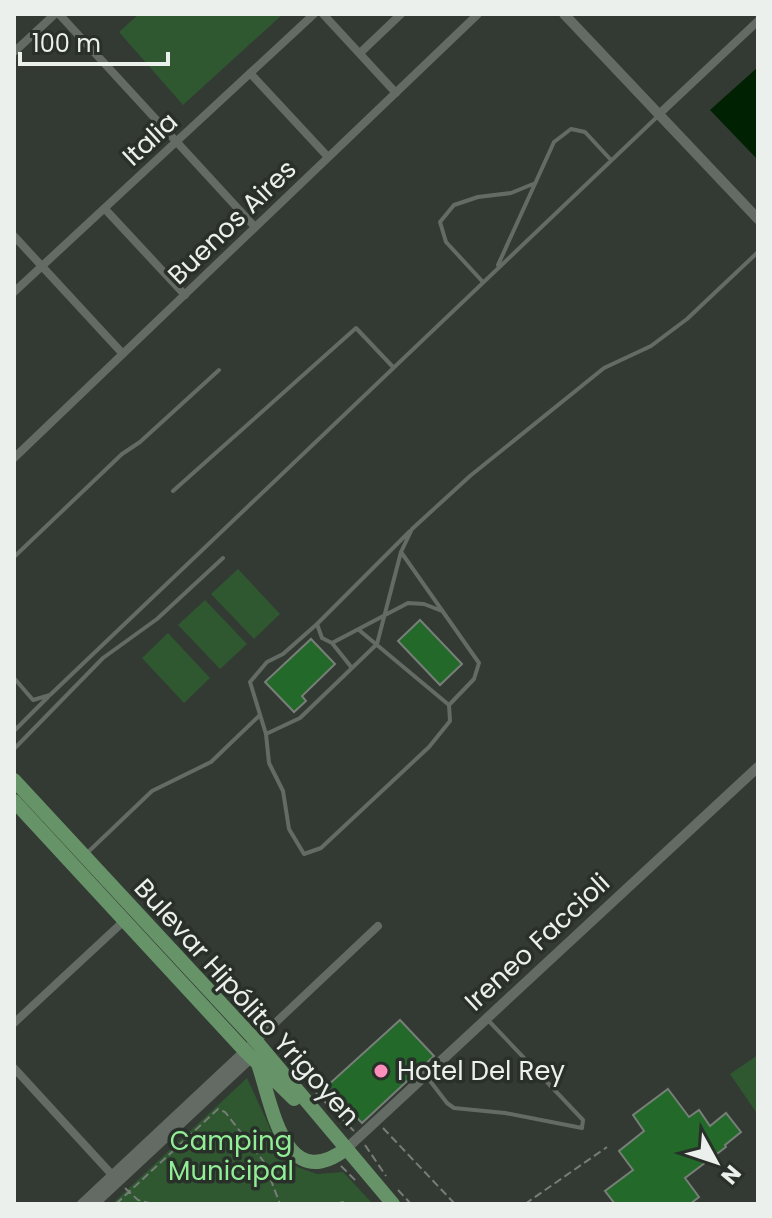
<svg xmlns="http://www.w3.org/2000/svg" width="772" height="1218" viewBox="0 0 772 1218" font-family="Poppins,sans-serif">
<rect width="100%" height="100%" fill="#333933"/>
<path fill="#2f5831" d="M139 14H283L183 105 119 32Z
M238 569 280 614 254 639 211 594Z
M205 600 247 644 220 669 178 625Z
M168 633 210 678 184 703 142 658Z
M758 1055V1115L730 1074Z
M247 1078 286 1163 317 1174 343 1172 373 1204H112Z"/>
<path fill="#002202" d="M758 67V160L710 110Z"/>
<path fill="#22692a" stroke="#787f78" stroke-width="2" d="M420 620 462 664 440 685 398 641Z
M311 639 335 664 302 696 306 701 294 712 265 682Z
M400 1020 434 1056 362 1123 327 1086Z
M668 1089 689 1117 699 1110 710 1126 726 1113 741 1132 725 1145 726 1147 685 1178 699 1197 690 1204H615L605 1191 633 1170 619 1151 644 1131 633 1115Z"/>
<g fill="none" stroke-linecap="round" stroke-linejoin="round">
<path stroke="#777c77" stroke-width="2" stroke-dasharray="8 4" stroke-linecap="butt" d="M316 1093 354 1131
M383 1128 455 1204
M365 1145 386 1176
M341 1166 356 1181
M125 1188 138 1200 153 1204
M398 1190 411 1204
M116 1204 218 1109 225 1112 264 1162 280 1204
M336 1204 343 1202 348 1204
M525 1204 607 1147"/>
<path stroke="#646b64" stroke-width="4" d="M498 265 554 142 571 129 585 132 611 160
M482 281 446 242 440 222 454 205 478 197 511 193 533 184
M173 491 356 328 393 367
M410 531 317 624 322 638 332 643 408 603 424 604 442 611
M401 552 479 663 474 679 449 705 450 721 429 747 321 848 304 854 289 829 283 791 269 763 266 734 300 718 377 644 401 552 412 529 470 476 604 368 651 346 687 319 758 252
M14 557 122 454 140 442 219 370
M359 630 449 705
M332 643 352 668
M14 678 33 700 50 695 657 117
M14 731 48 697
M266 734 250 682 267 662 283 654 317 624
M14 749 103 658 157 619 223 558
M86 854 152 791 211 762 260 715
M427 1077 447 1103 454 1108 505 1113 582 1128 583 1120 487 1019"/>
<path stroke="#646b64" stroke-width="8" d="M59 14 255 227
M323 14 396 93
M14 52 55 14
M360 53 401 14
M250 73 328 157
M658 115 758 21
M105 209 185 295
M14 236 123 354
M14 292 314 14
M14 458 478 14
M14 1023 125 920
M256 1041 378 926
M14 1068 115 1178"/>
<path stroke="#646b64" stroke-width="10" d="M564 14 758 219
M346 1149 758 767
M82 1204 256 1041
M94 1204 254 1055"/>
<path stroke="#679369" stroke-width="14" d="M14 780 256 1041 393 1204
M14 801 245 1051 294 1099
M259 1067C273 1109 285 1194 346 1149"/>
</g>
<circle fill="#fe8ebc" stroke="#292f29" stroke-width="3" cx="381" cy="1071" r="8"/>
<g text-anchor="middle" stroke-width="7" stroke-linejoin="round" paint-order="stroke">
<g font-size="26" fill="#ecf0ec" stroke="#292f29">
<text transform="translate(150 139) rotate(-43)" y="9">Italia</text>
<text transform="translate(232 222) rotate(-44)" y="9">Buenos Aires</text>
<text transform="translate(537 942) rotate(-43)" y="9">Ireneo Faccioli</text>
<text transform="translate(247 1002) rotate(48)" y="9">Bulevar Hipólito Yrigoyen</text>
</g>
<g font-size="26" fill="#ecf0ec" stroke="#292f29" text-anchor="start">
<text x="397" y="1080">Hotel Del Rey</text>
</g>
<g font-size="26" fill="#92ee96" stroke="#292f29">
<text x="231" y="1150">Camping<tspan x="231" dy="30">Municipal</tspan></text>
</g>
</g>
<rect width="772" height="1218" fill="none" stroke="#ecf0ec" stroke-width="32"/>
<g transform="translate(716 1162) rotate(130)" stroke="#292f29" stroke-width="6" paint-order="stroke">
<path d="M0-6L14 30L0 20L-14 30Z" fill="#ecf0ec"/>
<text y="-12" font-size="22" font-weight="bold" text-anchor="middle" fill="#ecf0ec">N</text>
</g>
<path d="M20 52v12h148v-12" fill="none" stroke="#ecf0ec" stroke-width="4"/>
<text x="32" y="52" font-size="24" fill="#ecf0ec" stroke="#292f29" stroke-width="6" paint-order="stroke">100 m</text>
</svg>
